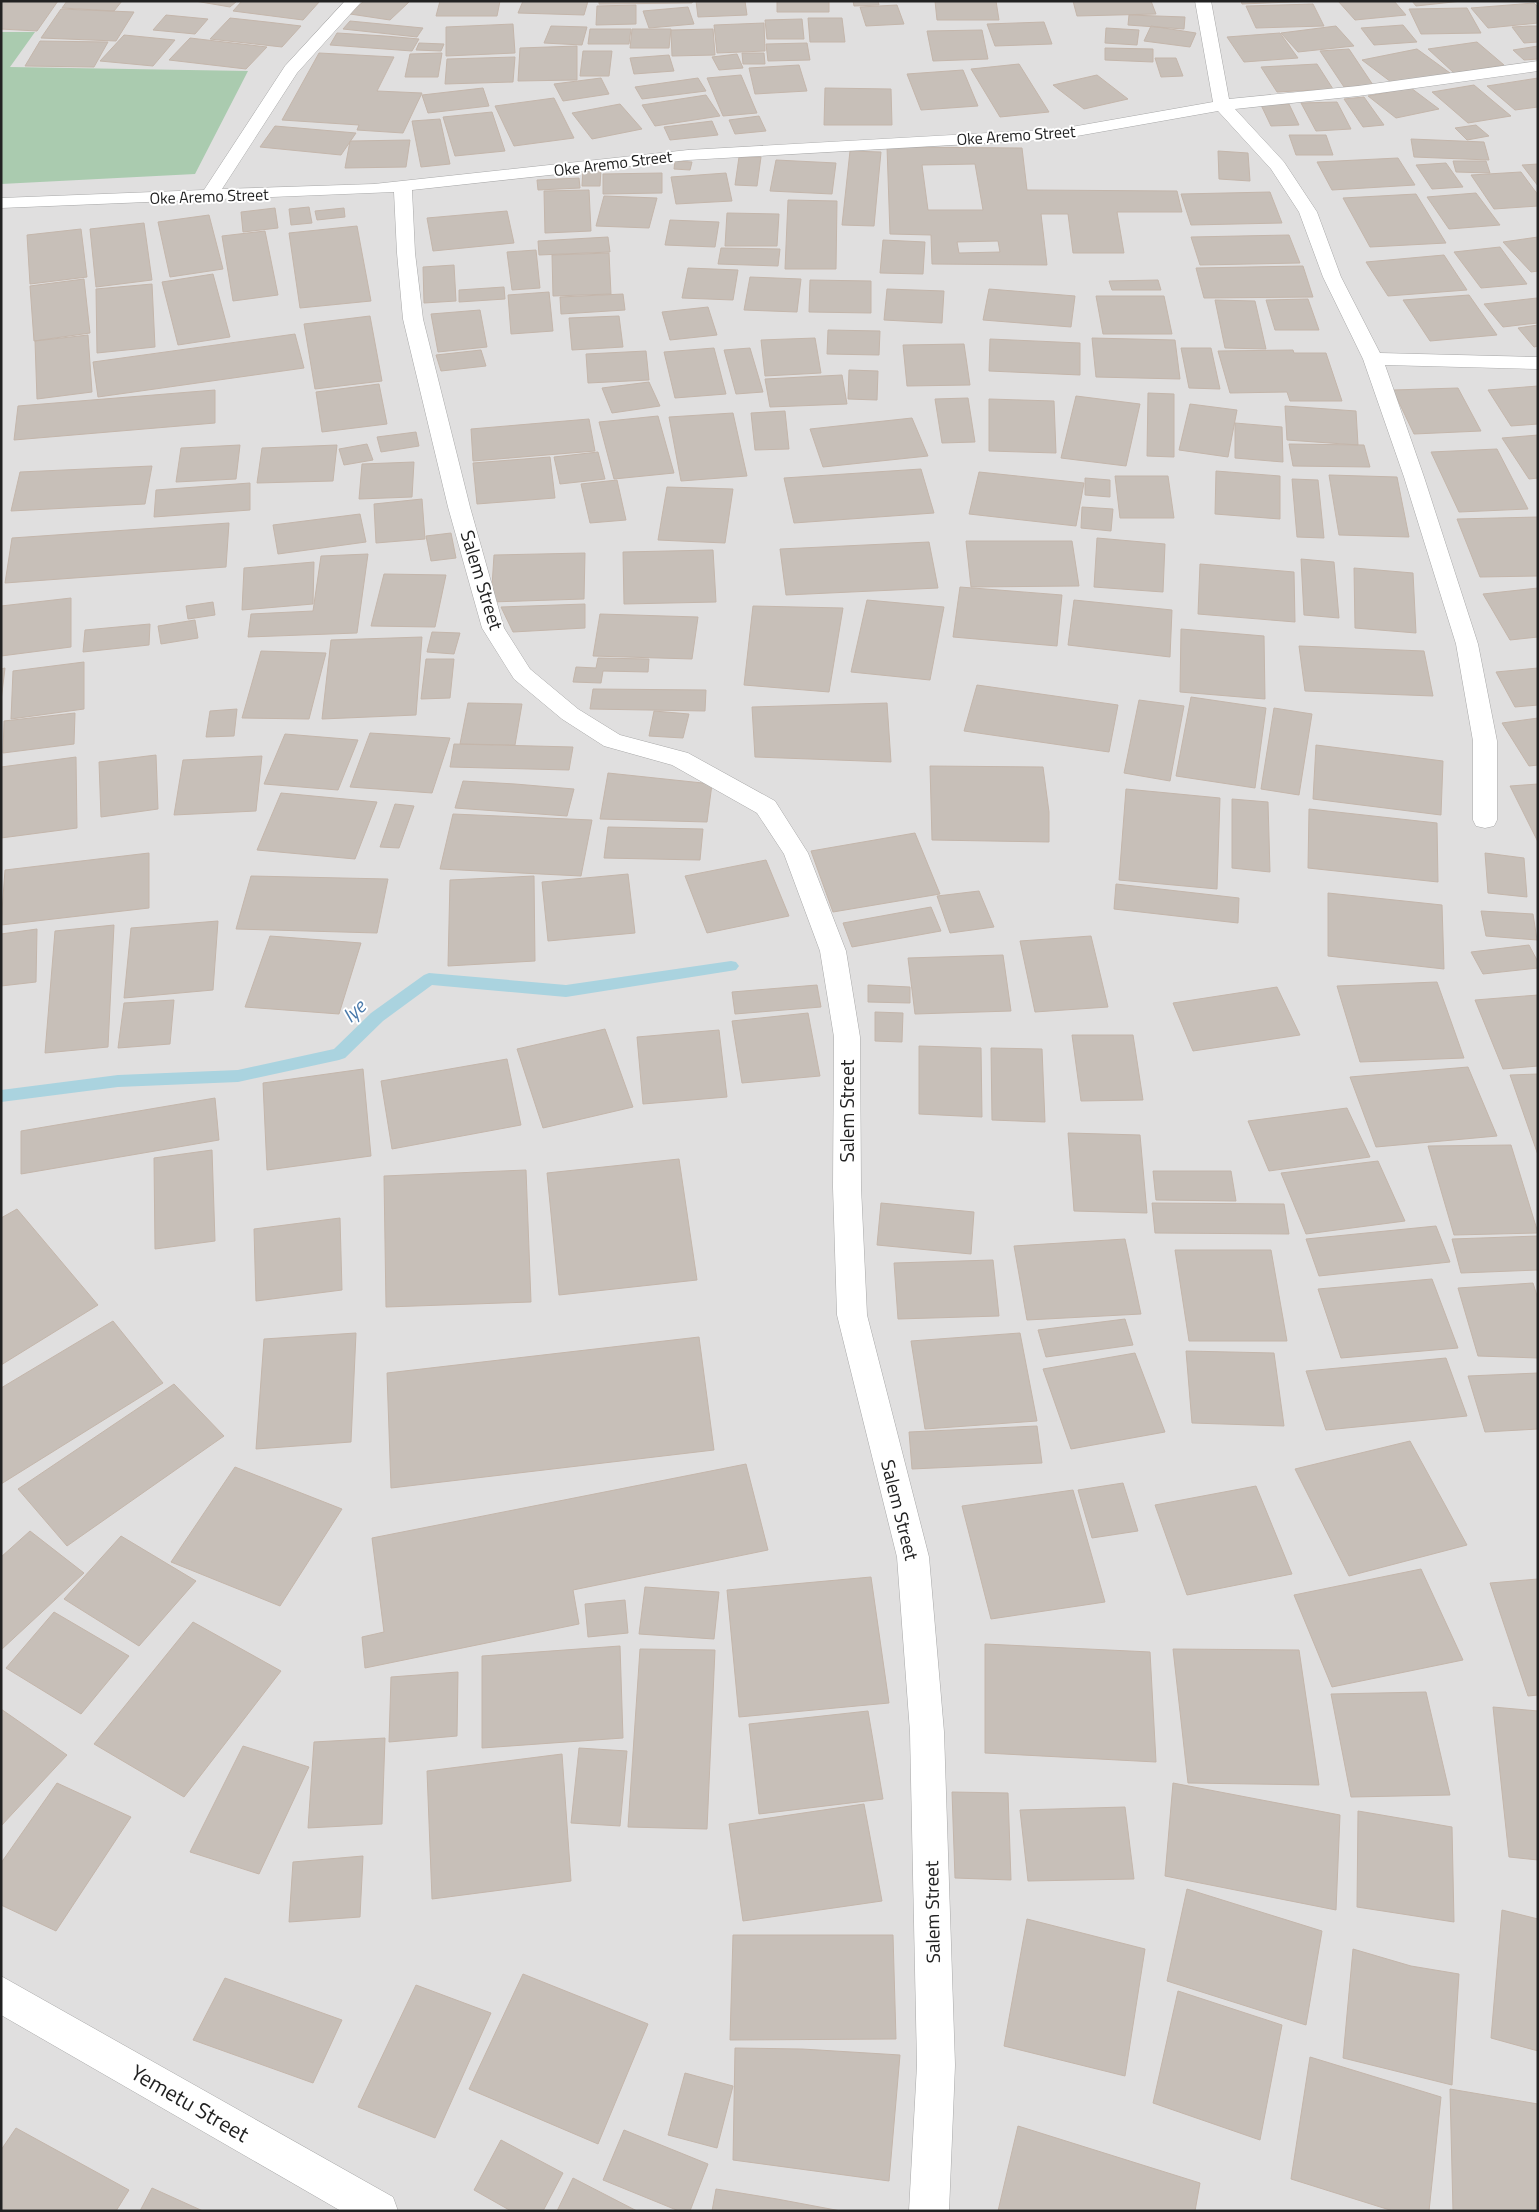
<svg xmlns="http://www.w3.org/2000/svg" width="1539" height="2212" viewBox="0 0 1539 2212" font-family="'Titillium Web',sans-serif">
<rect width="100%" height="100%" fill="#f2efe9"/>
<path fill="#e0dfdf" d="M1 1H1538V2211H1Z"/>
<path fill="#aacbaf" d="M1 32H35L10 67 248 71 195 174 1 184Z"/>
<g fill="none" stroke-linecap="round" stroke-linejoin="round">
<path fill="#aad3df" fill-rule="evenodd" d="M731 961 736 962 739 966 736 970 566 997 432 985 383 1021 345 1058 339 1060 238 1082 118 1087 1 1102V1090L118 1075 238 1070 334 1049 371 1013 424 975 429 973 566 985Z"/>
</g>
<path fill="#c7bfb8" stroke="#c4b6ab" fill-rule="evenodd" d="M1 1H58L37 31 1 29Z
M67 1H122L114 11 62 8Z
M195 1H237L230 7Z
M242 1H320L303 20 233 11Z
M364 1H403L409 2 390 20 350 14Z
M440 1H500L497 16H436Z
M523 1H588L584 15 518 13Z
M599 1H693L692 3 599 4Z
M696 1H745L747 15 698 17Z
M777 1H829V12H777Z
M853 1H878L879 5 854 6Z
M935 1H996L999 20H937Z
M1073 1H1151L1156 14 1077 16Z
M1241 1H1316L1242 4Z
M1338 1H1394L1406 15 1355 20Z
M1412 1H1462L1416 6Z
M1534 3 1538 7V23L1488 28 1471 8Z
M1313 4 1324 26 1256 28 1246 6Z
M636 5V24L596 25 597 6Z
M897 5 904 24 866 26 860 7Z
M688 7 694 24 649 28 643 11Z
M1467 8 1481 33 1421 34 1409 9Z
M61 9 134 12 116 41 41 38Z
M166 15 208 19 195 34 153 30Z
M1129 15 1185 17 1184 29 1128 25Z
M230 18 267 22 301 26 282 47 210 39Z
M808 18H842L845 42H810Z
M802 19 804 39H767L765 20Z
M350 21 423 28 417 37 343 29Z
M1044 22 1052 44 995 46 987 24Z
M764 23 765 51 717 53 714 25Z
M513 24 515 53 446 56V27Z
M1403 25 1417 42 1374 45 1361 28Z
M551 26 587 27 582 45 544 43Z
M1151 26 1196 33 1190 47 1144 41Z
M1336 26 1354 46 1298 52 1281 33Z
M1530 26H1538V42L1524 43 1512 27Z
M1106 28 1139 30 1137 45 1105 43Z
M590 29H631L629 44H588Z
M632 29H671L669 48H630Z
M713 29 715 55 672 56 671 30Z
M982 30 988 59 933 61 927 31Z
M337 33 385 36 419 39 412 51 330 45Z
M1280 33 1298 58 1244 62 1227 37Z
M124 35 175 40 153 66 100 61Z
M190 38 267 47 246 69 169 60Z
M40 41 108 42 94 67 25 66Z
M1477 42 1504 65 1454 73 1428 49Z
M419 43 444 44 441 51 416 50Z
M807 43 810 60 768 61 766 44Z
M577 46V80L518 81 520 48Z
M1538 46V59L1524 60 1513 50Z
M1105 48 1153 49V62L1105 60Z
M1349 49 1373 85 1344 87 1320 51Z
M1417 49 1450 73 1395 85 1362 60Z
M583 51H612L609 76H580Z
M319 53 394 57 377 91 422 93 403 133 357 130 359 125 282 120Z
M442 53 438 77H405L410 54Z
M742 53H764L765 64H743Z
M737 54 743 68 719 70 712 57Z
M669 55 674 71 634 74 630 58Z
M515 57 513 82 445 84 447 59Z
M1155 58H1176L1183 76 1161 77Z
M1019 64 1049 112 1000 117 971 69Z
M1317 64 1333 89 1277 92 1261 67Z
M799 65 807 91 755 94 749 68Z
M963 70 978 106 921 110 907 74Z
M741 75 757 113 723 116 707 78Z
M1097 75 1128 99 1084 109 1053 85Z
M601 78 609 94 563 101 554 84Z
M698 78 706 91 642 99 635 87Z
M1538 78V107L1515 110 1487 86Z
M1474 85 1493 101 1511 116 1468 123 1432 92Z
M483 88 489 106 428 113 422 95Z
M825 88 891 89 892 125H824Z
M1411 88 1439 109 1396 118 1368 96Z
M706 95 720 116 655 126 642 105Z
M1364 97 1384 125 1363 127 1344 99Z
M554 98 574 138 514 146 495 106Z
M1337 102 1351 129 1316 131 1301 103Z
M620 104 642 129 592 139 572 113Z
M1289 104 1299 125 1271 126 1261 105Z
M492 112 505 151 455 156 443 117Z
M759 116 766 131 735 134 729 120Z
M440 119 450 164 421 167 412 121Z
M712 121 718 135 670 140 664 127Z
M1476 125 1489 136 1467 140 1455 128Z
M275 126 356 133 341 155 260 147Z
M1289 135H1326L1333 155H1296Z
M1411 139 1484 142 1489 160 1414 157Z
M410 140 406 167 345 168 350 141Z
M887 147 1022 148 1027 190 1177 191 1182 212H1117L1124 253H1073L1068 214H1041L1047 265 932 264 931 235 890 234ZM975 164 983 210H928L922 165ZM998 241 1000 252 959 253 957 242Z
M850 151 881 152 874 226 842 225Z
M1218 151 1248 153 1250 181 1219 179Z
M739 157H761L757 186 735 185Z
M1398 158 1415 185 1332 190 1317 162Z
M776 160 836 163 832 194 770 191Z
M675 161 692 162 690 170 674 169Z
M1453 161H1486L1490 173 1456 172Z
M1446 163 1463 187 1432 189 1416 165Z
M1538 164V186L1522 165Z
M583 169H601L600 186H582Z
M1521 172 1538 195V206L1494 209 1471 175Z
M662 173V193L603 194V174Z
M726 173 732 201 676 204 671 177Z
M579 178 580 188 538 190 537 180Z
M589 190 591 231 545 233 544 191Z
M1270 192 1282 223 1191 225 1181 194Z
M1476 193 1500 225 1449 229 1427 197Z
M1416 194 1446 243 1370 247 1343 198Z
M604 196 657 198 649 228 596 226Z
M788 200 837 201 836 269H785Z
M309 207 312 223 291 225 289 209Z
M275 208 278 228 243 232 241 212Z
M344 208 345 217 317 220 315 211Z
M507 211 514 243 433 251 427 218Z
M727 213 779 214 777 246H725Z
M209 215 223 269 170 277 158 222Z
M670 220 719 222 715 247 665 245Z
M144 223 152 280 96 287 90 229Z
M357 226 371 301 300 308 289 233Z
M81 229 87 277 30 284 27 235Z
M265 231 278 295 233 301 222 236Z
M1289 235 1300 263 1200 265 1191 237Z
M608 237 610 252 539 255 538 241Z
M1538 237V271L1531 272 1503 242Z
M883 240 925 242 923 274 880 273Z
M1500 247 1527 284 1481 288 1454 252Z
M721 248 780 249 778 266 718 264Z
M536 250 540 288 512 290 507 252Z
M609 253 611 294 553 296 552 255Z
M1444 255 1467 290 1388 296 1366 262Z
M454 265 456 301 424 303 423 267Z
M1303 266 1313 297 1204 298 1196 268Z
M688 268 738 270 733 300 682 298Z
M213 274 230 337 178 345 162 282Z
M750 277 801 279 797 312 744 310Z
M84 279 90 333 34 341 30 286Z
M810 280 871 281V313L809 312Z
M1158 280 1161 290H1112L1109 281Z
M152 284 155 347 97 353 96 289Z
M504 287 505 299 459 302V290Z
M887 289 944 291 942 323 884 320Z
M989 289 1075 296 1071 327 983 320Z
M549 292 553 331 511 334 508 295Z
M623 294 625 310 561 314 560 297Z
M1469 295 1497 335 1430 341 1403 300Z
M1096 296H1164L1172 334H1103Z
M1537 298 1538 323 1528 324 1503 327 1484 304Z
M1308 299 1319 330H1275L1266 300Z
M1215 300 1255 301 1266 349 1225 348Z
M708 307 717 335 670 340 662 312Z
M480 310 487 347 438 352 431 314Z
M370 316 382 381 315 389 304 324Z
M619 316 623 347 572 350 569 318Z
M1538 325V346L1534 347 1518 328Z
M828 330 880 331 879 355 827 354Z
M295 334 304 368 98 397 93 362Z
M88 335 92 392 37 399 35 341Z
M815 338 821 373 765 376 761 340Z
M1092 338 1175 340 1180 379 1096 377Z
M990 339 1080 343V375L989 371Z
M964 344 970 385 907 386 903 345Z
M714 348 726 394 675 398 664 352Z
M750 348 763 392 736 394 724 350Z
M1181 348H1211L1220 389 1189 388Z
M481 350 486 366 441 371 436 355Z
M1293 350 1294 353H1326L1342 401H1290L1287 392 1230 393 1218 351Z
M646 351 649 380 588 383 586 354Z
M849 370 878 371 877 400 848 399Z
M842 375 847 404 770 407 765 379Z
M649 382 660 406 612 413 602 388Z
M379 384 387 424 322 432 316 392Z
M1538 386V424L1511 426 1488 390Z
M1458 388 1481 431 1414 434 1393 390Z
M215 390V423L14 440 18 406Z
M1148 393 1174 394V457L1147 456Z
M1076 396 1140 404 1126 466 1061 458Z
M968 398 975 442 942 443 935 399Z
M989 399 1054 401 1056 453 989 451Z
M1190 404 1237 410 1228 457 1179 450Z
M1285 406 1356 411 1358 445 1287 440Z
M785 411 789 449 755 450 751 413Z
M733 413 747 476 681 481 669 417Z
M658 416 674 473 614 479 599 422Z
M912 418 928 456 823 467 810 429Z
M589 419 595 451 473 461 471 429Z
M1235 423 1282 427 1283 462 1235 458Z
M416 432 419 446 381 452 377 437Z
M1538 435V478L1529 479 1502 438Z
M367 444 373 460 344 465 339 449Z
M1289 444 1364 445 1370 467 1293 466Z
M240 445 236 479 176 482 181 448Z
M337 445 333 481 257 483 262 448Z
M1497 449 1528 509 1459 512 1431 452Z
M598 452 605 479 560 484 554 457Z
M550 457 555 498 477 504 473 463Z
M414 462 412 497 359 499 362 464Z
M152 466 145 504 11 511 20 472Z
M921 469 934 513 794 523 784 478Z
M1216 471 1280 476V519L1215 514Z
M979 472 1084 483 1076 526 969 514Z
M1329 475 1397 477 1409 537 1339 535Z
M1115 476H1168L1174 518H1120Z
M1085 478 1110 480V497L1085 495Z
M1292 479 1318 480 1324 538 1297 537Z
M617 480 626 520 590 523 581 484Z
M250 483V510L154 517 156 490Z
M667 487 733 489 725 543 658 540Z
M422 499 425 539 376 543 374 504Z
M1082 507 1113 509 1111 531 1081 528Z
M360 514 366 542 278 554 273 525Z
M1538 517V576L1480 577 1457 519Z
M229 523 226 567 5 583 12 538Z
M451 533 456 558 431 561 426 536Z
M1097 538 1165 544 1163 592 1094 587Z
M966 541H1072L1079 586 971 587Z
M929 542 938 588 786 595 780 549Z
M713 550 716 602 624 604 623 552Z
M585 553 584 599 491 602 494 555Z
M368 554 357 633 248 637 251 614 313 611 321 556Z
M1301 559 1334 562 1339 618 1304 615Z
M314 562 313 604 242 610 244 568Z
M1200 564 1294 572 1295 622 1198 614Z
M1354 568 1413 573 1416 633 1355 628Z
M384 574 446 575 435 627 371 626Z
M960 587 1062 595 1057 646 953 637Z
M1538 588V637L1510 640 1483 594Z
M71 598V647L1 656V606Z
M867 600 944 607 930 680 851 672Z
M1074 600 1172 610 1170 657 1068 645Z
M213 602 215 615 188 619 186 606Z
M585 604V628L513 632 501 607Z
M753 606 843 608 829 692 744 685Z
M600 614 698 617 692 659 593 656Z
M195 620 198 638 161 644 158 626Z
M150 624 149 645 83 652 85 630Z
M1181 629 1264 636 1265 699 1180 692Z
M432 632 460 633 454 654 427 652Z
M422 637 416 715 322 719 331 640Z
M1299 646 1424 651 1433 696 1305 691Z
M261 651 326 653 309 719 242 718Z
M598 658 649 659 648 672 603 671 601 683 573 682 576 667 596 668Z
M426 659H454L450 698 421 699Z
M84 662V709L11 719 13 671Z
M5 668 1 701V669Z
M1538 668V705L1515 707 1496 672Z
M977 685 1118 705 1109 752 964 731Z
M593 689 706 690 705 711 590 709Z
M1191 697 1266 708 1255 788 1176 776Z
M1139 700 1184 706 1170 781 1124 773Z
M468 703 522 704 515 745 460 744Z
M887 703 891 762 755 757 752 707Z
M1274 708 1312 714 1299 795 1261 789Z
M237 709 234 736 206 737 210 711Z
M654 711 689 714 683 738 649 736Z
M75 713 74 744 3 753 4 721Z
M1538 718V765L1529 766 1502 723Z
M370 733 450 738 432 793 350 787Z
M285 734 358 740 338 790 264 784Z
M454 744 573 747 569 770 450 767Z
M1316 745 1443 761 1441 815 1313 799Z
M156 755 158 809 101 817 99 762Z
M262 756 256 811 174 815 183 760Z
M76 757 77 828 1 838V767Z
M930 766 1043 767 1049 812V842L932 840Z
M608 773 712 784 707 822 600 819Z
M463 781 515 784 574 789 567 816 455 808Z
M1538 784V842L1510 786Z
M1126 789 1220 798 1217 889 1119 880Z
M281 793 377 802 355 859 257 850Z
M1232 799 1268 802 1270 872 1232 868Z
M395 804 414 806 399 848 380 847Z
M1309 809 1437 823 1438 882 1308 868Z
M453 814 592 820 581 876 440 869Z
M608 827 703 829 700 860 604 858Z
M915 833 940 894 833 912 811 851Z
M149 853V908L1 925 5 870Z
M1485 853 1524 858 1527 897 1488 893Z
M766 860 789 916 707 933 685 876Z
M628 874 635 933 548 941 542 882Z
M251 876 388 879 377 933 236 929Z
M534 876 535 961 448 966 450 880Z
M1116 884 1239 898 1238 923 1114 909Z
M979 891 994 927 950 933 937 896Z
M1328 893 1442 905 1444 969 1328 956Z
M931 907 941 931 852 947 843 923Z
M1481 911 1533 914 1537 940 1486 936Z
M218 921 213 990 124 998 131 928Z
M114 925 108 1047 45 1053 55 931Z
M37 929 36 982 1 986V934Z
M270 936 361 943 339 1014 245 1007Z
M1091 936 1108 1007 1035 1012 1020 941Z
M1529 945 1538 962V968L1483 974 1471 952Z
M1003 955 1011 1011 915 1014 908 958Z
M1437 982 1464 1058 1360 1062 1337 986Z
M817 985 821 1007 735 1014 732 992Z
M868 985 910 987V1003L868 1002Z
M1277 987 1300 1035 1193 1051 1173 1003Z
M1538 995V1066L1503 1069 1475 1000Z
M174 1000 170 1044 118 1048 124 1003Z
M875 1012 903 1013 902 1042 875 1041Z
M808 1013 820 1076 742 1083 732 1021Z
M605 1029 633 1107 543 1128 517 1049Z
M719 1030 727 1097 643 1104 637 1037Z
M1072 1035H1133L1143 1100 1081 1101Z
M919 1046 981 1048 982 1117 919 1114Z
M991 1048 1042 1049 1045 1122 992 1120Z
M507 1059 521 1125 392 1149 381 1081Z
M1468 1067 1497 1136 1376 1147 1350 1077Z
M363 1069 371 1156 267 1170 263 1083Z
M1538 1074V1155L1510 1075Z
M215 1098 219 1140 21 1174V1131Z
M1347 1108 1370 1157 1269 1171 1248 1121Z
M1068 1133 1140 1135 1147 1213 1074 1211Z
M1511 1145 1538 1233 1454 1235 1428 1146Z
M212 1150 215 1241 155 1249 154 1158Z
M679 1159 697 1280 559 1295 547 1173Z
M1378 1161 1405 1221 1306 1234 1281 1173Z
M526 1170 531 1302 386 1307 384 1176Z
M1153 1171H1231L1236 1201 1156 1200Z
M881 1203 974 1212 971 1254 877 1245Z
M1152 1203 1284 1204 1289 1234 1155 1233Z
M17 1209 98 1305 1 1365V1218Z
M340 1218 342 1290 256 1301 254 1229Z
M1436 1226 1450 1262 1319 1276 1306 1239Z
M1538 1236V1270L1461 1273 1452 1239Z
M1125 1239 1141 1314 1027 1320 1014 1246Z
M1175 1250H1271L1287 1341H1189Z
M993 1260 999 1316 898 1319 894 1263Z
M1432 1279 1458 1348 1341 1358 1318 1289Z
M1533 1283 1538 1299V1358L1478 1356 1458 1288Z
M1125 1319 1133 1345 1046 1357 1038 1330Z
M113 1321 163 1383 1 1484V1388Z
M356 1333 351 1442 256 1449 264 1339Z
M1020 1333 1037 1421 925 1429 911 1341Z
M699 1337 714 1450 391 1488 387 1373Z
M1186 1351 1274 1353 1284 1426 1192 1423Z
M1135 1353 1165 1432 1071 1449 1043 1369Z
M1446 1358 1467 1416 1326 1430 1306 1371Z
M1538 1373V1429L1485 1432 1468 1376Z
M174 1384 224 1436 67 1546 18 1489Z
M1037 1426 1042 1463 912 1469 909 1432Z
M1410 1441 1467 1545 1349 1576 1295 1469Z
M746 1464 768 1550 573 1590 579 1624 365 1668 362 1637 384 1632 372 1538Z
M235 1467 342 1509 280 1606 171 1562Z
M1123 1483 1138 1531 1092 1538 1078 1490Z
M1256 1486 1292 1574 1187 1595 1155 1505Z
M1073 1490 1105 1602 991 1619 962 1506Z
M30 1531 84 1573 1 1650V1557Z
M121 1536 196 1581 139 1646 64 1599Z
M1421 1569 1463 1660 1332 1687 1294 1595Z
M871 1577 889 1703 739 1717 727 1590Z
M1538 1579V1695L1528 1696 1490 1583Z
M645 1587 719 1592 714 1639 639 1634Z
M625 1600 628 1633 588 1637 585 1604Z
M54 1612 129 1656 81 1714 6 1668Z
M193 1622 281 1671 184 1797 94 1744Z
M985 1644 1150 1652 1156 1762 985 1753Z
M620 1646 623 1738 482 1748V1656Z
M640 1649 715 1650 707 1829 628 1827Z
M1173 1649 1299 1650 1319 1785 1188 1783Z
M458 1672 457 1736 389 1742 391 1677Z
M1426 1692 1450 1795 1351 1797 1331 1694Z
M1493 1707 1538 1711V1860L1509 1857Z
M1 1709 67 1755 1 1826Z
M868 1711 883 1799 759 1814 749 1724Z
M385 1738 382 1824 308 1828 314 1742Z
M243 1746 309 1767 259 1874 190 1852Z
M579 1748 627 1751 620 1826 571 1823Z
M562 1754 571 1881 432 1899 427 1771Z
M57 1783 131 1817 56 1931 1 1905V1863Z
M1173 1783 1340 1815 1336 1910 1165 1876Z
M952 1792 1008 1793 1011 1880 955 1878Z
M864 1804 882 1901 743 1921 729 1824Z
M1125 1807 1134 1879 1028 1881 1020 1810Z
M1358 1811 1452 1827 1454 1922 1357 1907Z
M363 1856 360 1917 289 1922 293 1862Z
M1187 1889 1322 1931 1306 2025 1167 1981Z
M1502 1910 1538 1919V2051L1491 2038Z
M1027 1919 1145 1949 1125 2076 1004 2046Z
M733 1935H893L896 2039 730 2040Z
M1353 1949 1411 1966 1459 1974 1452 2085 1343 2058Z
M523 1974 648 2024 598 2144 469 2089Z
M225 1978 342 2020 313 2083 193 2040Z
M416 1985 491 2013 435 2138 358 2107Z
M1178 1991 1282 2025 1260 2140 1153 2103Z
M735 2048 802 2049 900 2055 889 2181 733 2160Z
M1310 2057 1441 2097 1429 2211H1393L1291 2179Z
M685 2073 733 2086 717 2148 668 2135Z
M1450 2089 1538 2104V2211H1453Z
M1018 2126 1200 2183 1195 2211H998Z
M16 2128 129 2190 116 2211H1V2150Z
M624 2130 708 2164 690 2211H679L603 2180Z
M501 2140 563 2173 543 2211H511L474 2190Z
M573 2178 637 2211H557Z
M152 2188 203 2211H140Z
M716 2189 777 2199 841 2211H712Z"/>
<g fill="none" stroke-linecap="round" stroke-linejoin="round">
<defs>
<path id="minor" d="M345 1H362L297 73 222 189 374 184 688 150 1060 129 1213 102 1195 1H1211L1229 99 1358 86 1538 61V71L1358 96 1235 109 1284 162 1317 212 1341 277 1380 353 1538 357V369L1385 365 1424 477 1478 644 1497 741V820L1494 826 1485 828 1476 826 1473 820V741L1456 644 1404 477 1363 359 1323 277 1299 212 1271 169 1218 111 1060 139 688 160 412 190 415 253 423 319 470 507 504 628 530 669 578 709 620 735 688 753 775 801 808 853 846 951 860 1037 861 1187 867 1315 929 1557 944 1732 955 2065 949 2211H909L917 2065 910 1732 897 1557 837 1315 833 1187 834 1037 820 951 784 854 757 813 672 765 604 746 562 719 514 679 482 628 448 507 403 319 397 253 394 192 1 208V198L204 190 285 66Z
M1 1976 393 2197 398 2211H341L1 2015Z"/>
</defs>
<use href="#minor" stroke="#a9a9a9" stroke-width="1"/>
<use href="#minor" fill="#fff" fill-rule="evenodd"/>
</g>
<g text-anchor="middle" stroke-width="4" stroke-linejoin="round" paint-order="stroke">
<g font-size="16" fill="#222" stroke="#fff">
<text transform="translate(1016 135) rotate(-4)" y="6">Oke Aremo Street</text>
<text transform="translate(613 163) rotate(-7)" y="6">Oke Aremo Street</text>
<text transform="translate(209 196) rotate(-2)" y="6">Oke Aremo Street</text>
</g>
<g font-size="19" fill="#222" stroke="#fff">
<text transform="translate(482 580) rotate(73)" y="7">Salem Street</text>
<text transform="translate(847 1111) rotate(-90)" y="7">Salem Street</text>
<text transform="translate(900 1510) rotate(76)" y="7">Salem Street</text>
<text transform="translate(932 1912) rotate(-91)" y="7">Salem Street</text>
</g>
<g font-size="20" font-style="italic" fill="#4a7aab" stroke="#fff">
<text transform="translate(354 1011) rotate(-43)" y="7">Iye</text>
</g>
<g font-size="22" fill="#222" stroke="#fff">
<text transform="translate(190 2103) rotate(30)" y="8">Yemetu Street</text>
</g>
</g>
<rect width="1539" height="2212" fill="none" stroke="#222222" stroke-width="5"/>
</svg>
